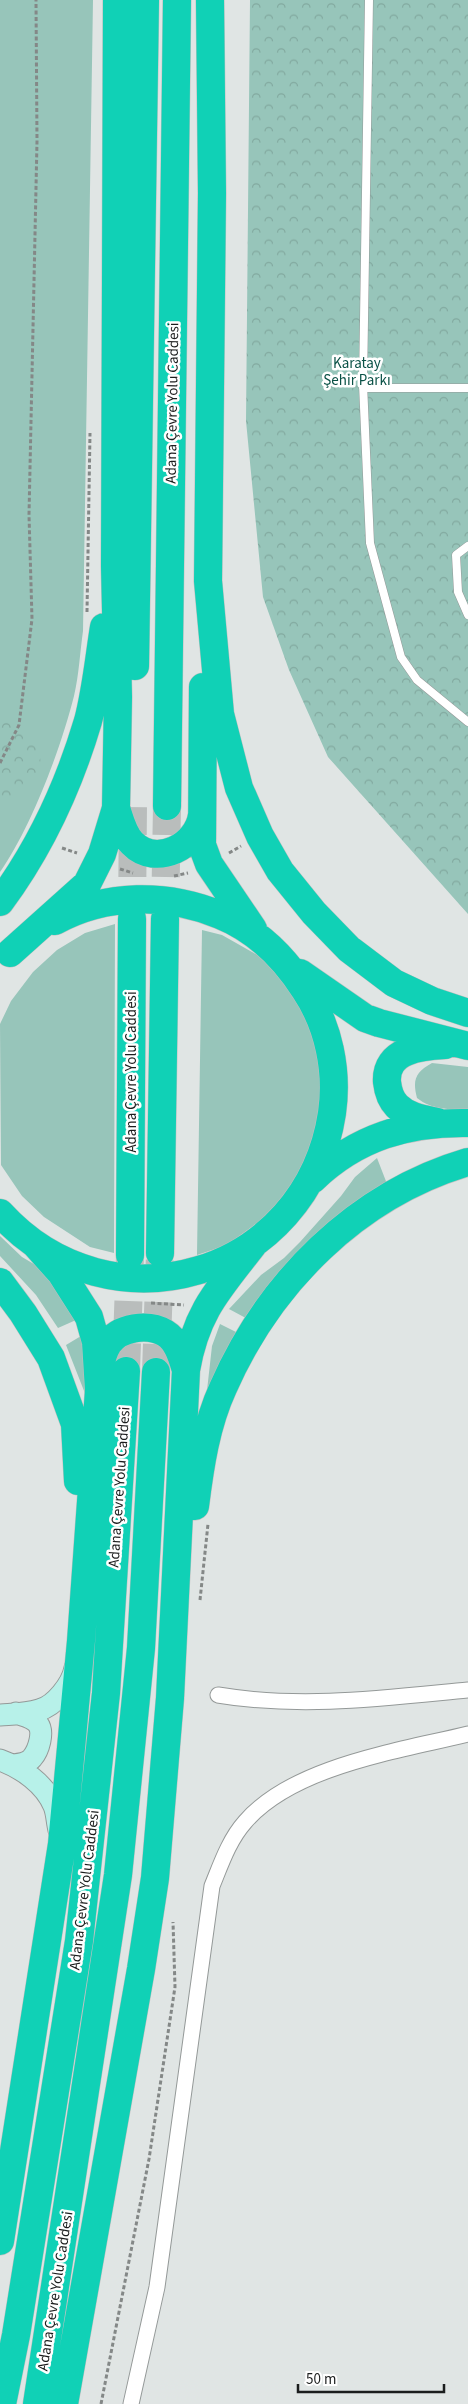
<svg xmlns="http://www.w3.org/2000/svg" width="468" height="2404" viewBox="0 0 468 2404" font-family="'Source Sans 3',sans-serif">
<defs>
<pattern id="park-crowns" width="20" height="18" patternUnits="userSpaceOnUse" patternTransform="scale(1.25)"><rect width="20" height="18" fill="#97c5ba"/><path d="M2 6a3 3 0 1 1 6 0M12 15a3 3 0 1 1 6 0" fill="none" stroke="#82a99f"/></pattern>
</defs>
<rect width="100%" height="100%" fill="#e0e5e4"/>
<path fill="#97c5ba" d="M0 0H93L83 631C80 652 79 675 74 696 61 748 31 828 0 872Z
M115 924 114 1253 90 1247 44 1217 22 1196 1 1165 0 1024 11 1001 33 972 57 950 85 933Z
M202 930 222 935 268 961 310 1013 327 1079 316 1147 279 1207 227 1245 197 1255Z
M432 1063 468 1067V1110C449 1109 432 1110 417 1098 412 1079 416 1072 432 1063Z
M377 1158 389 1189 257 1324 229 1309 261 1275 284 1258 300 1242 341 1196 355 1177Z
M0 1236 22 1257 44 1270 85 1316 58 1328 36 1295 0 1256Z
M220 1324 246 1337 204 1417 212 1346Z
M91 1330 88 1401 66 1345Z"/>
<path fill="url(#park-crowns)" d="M250 0H468V914L328 757 289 670 263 597 246 421Z
M7 722C54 737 51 793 1 800L0 723Z"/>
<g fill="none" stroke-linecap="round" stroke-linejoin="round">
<path stroke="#b9bdbc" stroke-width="28" stroke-dasharray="28 14" stroke-linecap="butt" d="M132 919 133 804
M165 919 167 806
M126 1371 130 1255
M156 1372 160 1254"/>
<defs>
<path id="lane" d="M369 0 363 384 370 543 401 657 417 680 468 722
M363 388H468
M468 546 456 555 458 592 468 615"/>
<path id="street" d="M218 1695C301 1709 385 1698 468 1690
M131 2404 157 2287 212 1886C221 1864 229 1840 245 1822 293 1766 399 1751 468 1734"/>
<path id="secondary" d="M0 1715C13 1714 27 1714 39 1710 55 1706 72 1684 75 1668
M0 1760C22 1768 45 1784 54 1806 57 1813 57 1823 59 1830
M14 1765C21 1764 28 1763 32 1758 39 1750 44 1732 38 1724 33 1717 24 1716 16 1713"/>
<path id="highway" d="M210 0 212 193 208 581 220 714 239 788 260 836 280 871 314 913 349 949 394 983 432 1001 468 1013
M135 666 145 0
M203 687 202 845 209 864 253 929
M167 806 177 0
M116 808C120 820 123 834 132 843 156 868 198 846 202 815
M0 902C40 848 69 785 88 721 96 691 99 658 104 627
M10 953 87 884 102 854 116 808 118 697 115 566 117 0
M300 973 365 1018 379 1023 468 1046
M437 1122C423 1119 408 1117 397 1106 391 1100 388 1091 387 1082 385 1050 421 1046 445 1045
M313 1179C357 1137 408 1122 468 1123
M0 1213C111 1335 307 1277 332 1113 338 1071 329 1026 305 990 284 957 257 930 220 915 167 893 106 893 55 921
M160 1253 165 919
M130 1255 132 919
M0 1282 23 1313 51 1358 75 1424 78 1481
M99 1370C101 1361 103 1351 108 1344 119 1327 148 1323 165 1333 178 1341 182 1357 186 1370
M195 1506C200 1466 206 1425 223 1388 269 1283 356 1195 468 1162
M0 2241 62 1844 81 1641 99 1390 96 1342 89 1317 61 1273 36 1245
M2 2404 16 2335 79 1941 106 1693 126 1371
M37 2404 118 1875 141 1648 156 1372
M64 2404 141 1969 155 1878 170 1698 186 1370C196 1312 218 1290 253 1245"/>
</defs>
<use href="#lane" stroke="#949998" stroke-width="9"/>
<use href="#street" stroke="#949998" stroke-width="17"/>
<use href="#secondary" stroke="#949998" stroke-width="23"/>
<use href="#highway" stroke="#bfc0c0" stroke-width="29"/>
<path stroke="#848887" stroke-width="3" stroke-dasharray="4 2.5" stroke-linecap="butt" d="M87 612 90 433
M0 763 19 725 32 619 29 515 37 141 36 0
M62 848 77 853
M229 853 241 846
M120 869 133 873
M174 876 188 873
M151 1303 184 1305
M200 1600 208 1524
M101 2404 149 2159 175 1987 173 1922"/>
<use href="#lane" stroke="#fff" stroke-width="8"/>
<use href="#street" stroke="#fff" stroke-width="15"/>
<use href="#secondary" stroke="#b7f1e9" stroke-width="21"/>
<use href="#highway" stroke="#10d1b6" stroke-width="28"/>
</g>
<g text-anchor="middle" stroke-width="5" stroke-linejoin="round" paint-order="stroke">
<g font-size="15" fill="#0a5146" stroke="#fff">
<text x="357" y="368">Karatay<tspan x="357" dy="17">Şehir Parkı</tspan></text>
</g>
<g font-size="15" fill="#1b1d1d" stroke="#fff">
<text transform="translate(172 403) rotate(-89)" y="5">Adana Çevre Yolu Caddesi</text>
<text transform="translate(131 1072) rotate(-90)" y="5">Adana Çevre Yolu Caddesi</text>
<text transform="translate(119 1487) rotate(-86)" y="5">Adana Çevre Yolu Caddesi</text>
<text transform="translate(84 1890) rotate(-83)" y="5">Adana Çevre Yolu Caddesi</text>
<text transform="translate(55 2291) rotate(-81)" y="5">Adana Çevre Yolu Caddesi</text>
</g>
</g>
<path d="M298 2384v8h146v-8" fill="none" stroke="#1b1d1d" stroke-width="2.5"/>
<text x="306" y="2384" font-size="15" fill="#1b1d1d" stroke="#ffffff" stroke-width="4" paint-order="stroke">50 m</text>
</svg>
